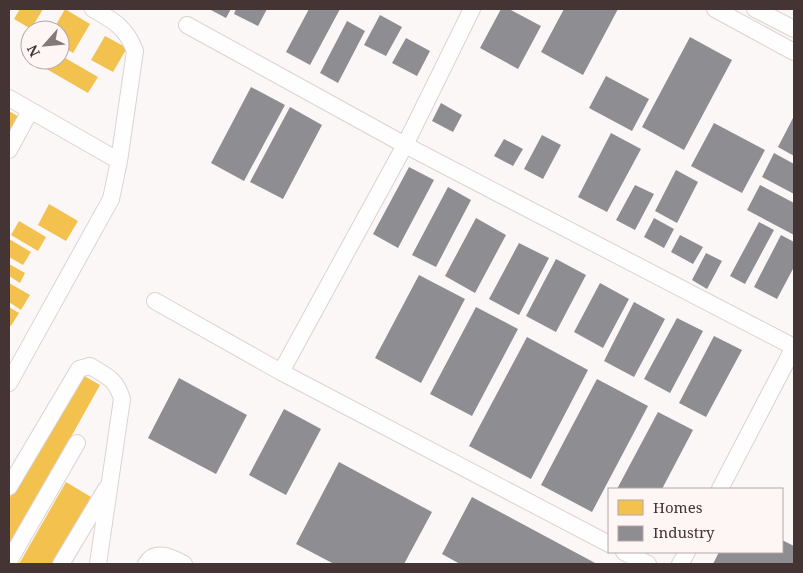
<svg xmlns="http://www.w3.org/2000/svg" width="803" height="573" viewBox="0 0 803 573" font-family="'Noto Serif',serif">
<rect width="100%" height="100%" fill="#fcf7f7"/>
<path fill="#f2c14e" d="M20 9H43L31 29 14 19Z
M65 9 90 24 73 53 60 45V30H53Z
M105 36 127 48 113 72 91 60Z
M30 41V60L22 55Z
M60 55 98 77 88 93 31 60H60Z
M9 111 19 117 9 134Z
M49 204 78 221 66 241 38 225Z
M19 221 46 237 38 251 11 235Z
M9 239 31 252 23 265 9 257Z
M9 264 25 273 20 283 9 276Z
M9 283 30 295 21 310 9 302Z
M9 307 19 313 11 326 9 325Z
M79 373 100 385 9 548V499Z
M66 482 91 497 52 564H19Z"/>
<path fill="#8d8d92" d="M209 9H231L226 18Z
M236 9H267L258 26 234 14Z
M309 9H340L310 65 286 52Z
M501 9H509L541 26 518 69 480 48Z
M564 9H618L583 75 541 52Z
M380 15 402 27 386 56 364 45Z
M347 21 365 31 338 83 320 73Z
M690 37 732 60 684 150 642 127Z
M406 38 430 51 417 76 392 63Z
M606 76 649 99 632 131 589 108Z
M251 87 285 105 244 181 211 163Z
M441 103 462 115 453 132 432 121Z
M290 107 322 125 283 199 250 182Z
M794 116V156L778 147Z
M714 123 765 150 742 193 691 166Z
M611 133 641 149 607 212 578 197Z
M542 135 561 145 543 179 524 169Z
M504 139 523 149 513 166 494 156Z
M774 153 794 164V194L762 177Z
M409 167 434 180 398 248 373 234Z
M676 170 698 182 677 223 655 211Z
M635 185 654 194 635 230 616 220Z
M760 185 794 203V235L747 210Z
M448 187 471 200 436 267 412 255Z
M476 218 506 235 475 293 445 276Z
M654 218 674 229 664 248 644 237Z
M759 222 774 230 745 284 730 276Z
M680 235 703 247 693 264 671 252Z
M781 235 794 242V267L777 299 754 287Z
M519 243 549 258 519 315 489 299Z
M706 253 722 261 707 289 692 280Z
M556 259 586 275 556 332 526 316Z
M419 275 465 299 421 383 375 358Z
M600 283 629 299 603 348 574 332Z
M634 302 665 319 634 377 604 361Z
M476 307 518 329 472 416 430 394Z
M677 318 703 331 670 393 644 379Z
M714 336 742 350 706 417 679 403Z
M527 337 588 370 531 479 469 446Z
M179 378 247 415 216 474 148 438Z
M597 379 648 406 592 512 541 485Z
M284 409 321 429 286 495 249 475Z
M658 412 693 430 662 489H617Z
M339 462 432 512 404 564H334L296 544Z
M472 497 597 564H460L442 554Z
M782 540 794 546V564H713L719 552H782Z"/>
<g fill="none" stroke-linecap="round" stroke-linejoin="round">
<defs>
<path id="minor" d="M715 9 794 52
M755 9 794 29
M187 25 405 145 794 347
M9 98 119 161
M9 150 30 111
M155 301 281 372 609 544
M281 372 405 145 472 9
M9 383 111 199 119 161 135 51C126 27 114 21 93 9
M9 487 79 369 90 366C107 376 116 379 122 399L98 564
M720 489 794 347
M624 552 648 564
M9 561 77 443
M61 564 106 489
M146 564C155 549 171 557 184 564
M680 564 687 552"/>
</defs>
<use href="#minor" stroke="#dcd2d2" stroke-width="18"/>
<use href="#minor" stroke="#fffefe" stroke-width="16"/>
</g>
<rect width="803" height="573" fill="none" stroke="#443434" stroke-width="20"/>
<rect x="608" y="488" width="175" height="65" fill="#fef5f5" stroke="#b4a8a8"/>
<rect x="618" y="500" width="25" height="15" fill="#f2c14e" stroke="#b4a8a8"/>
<text x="653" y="513" font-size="15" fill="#443434">Homes</text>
<rect x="618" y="526" width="25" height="15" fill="#8d8d92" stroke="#b4a8a8"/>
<text x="653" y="538" font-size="15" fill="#443434">Industry</text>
<g transform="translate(45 45) rotate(243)"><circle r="24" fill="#fef5f5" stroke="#b4a8a8"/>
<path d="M0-4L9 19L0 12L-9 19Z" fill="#847878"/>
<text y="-8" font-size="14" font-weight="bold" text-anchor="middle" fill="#443434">N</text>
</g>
</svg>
